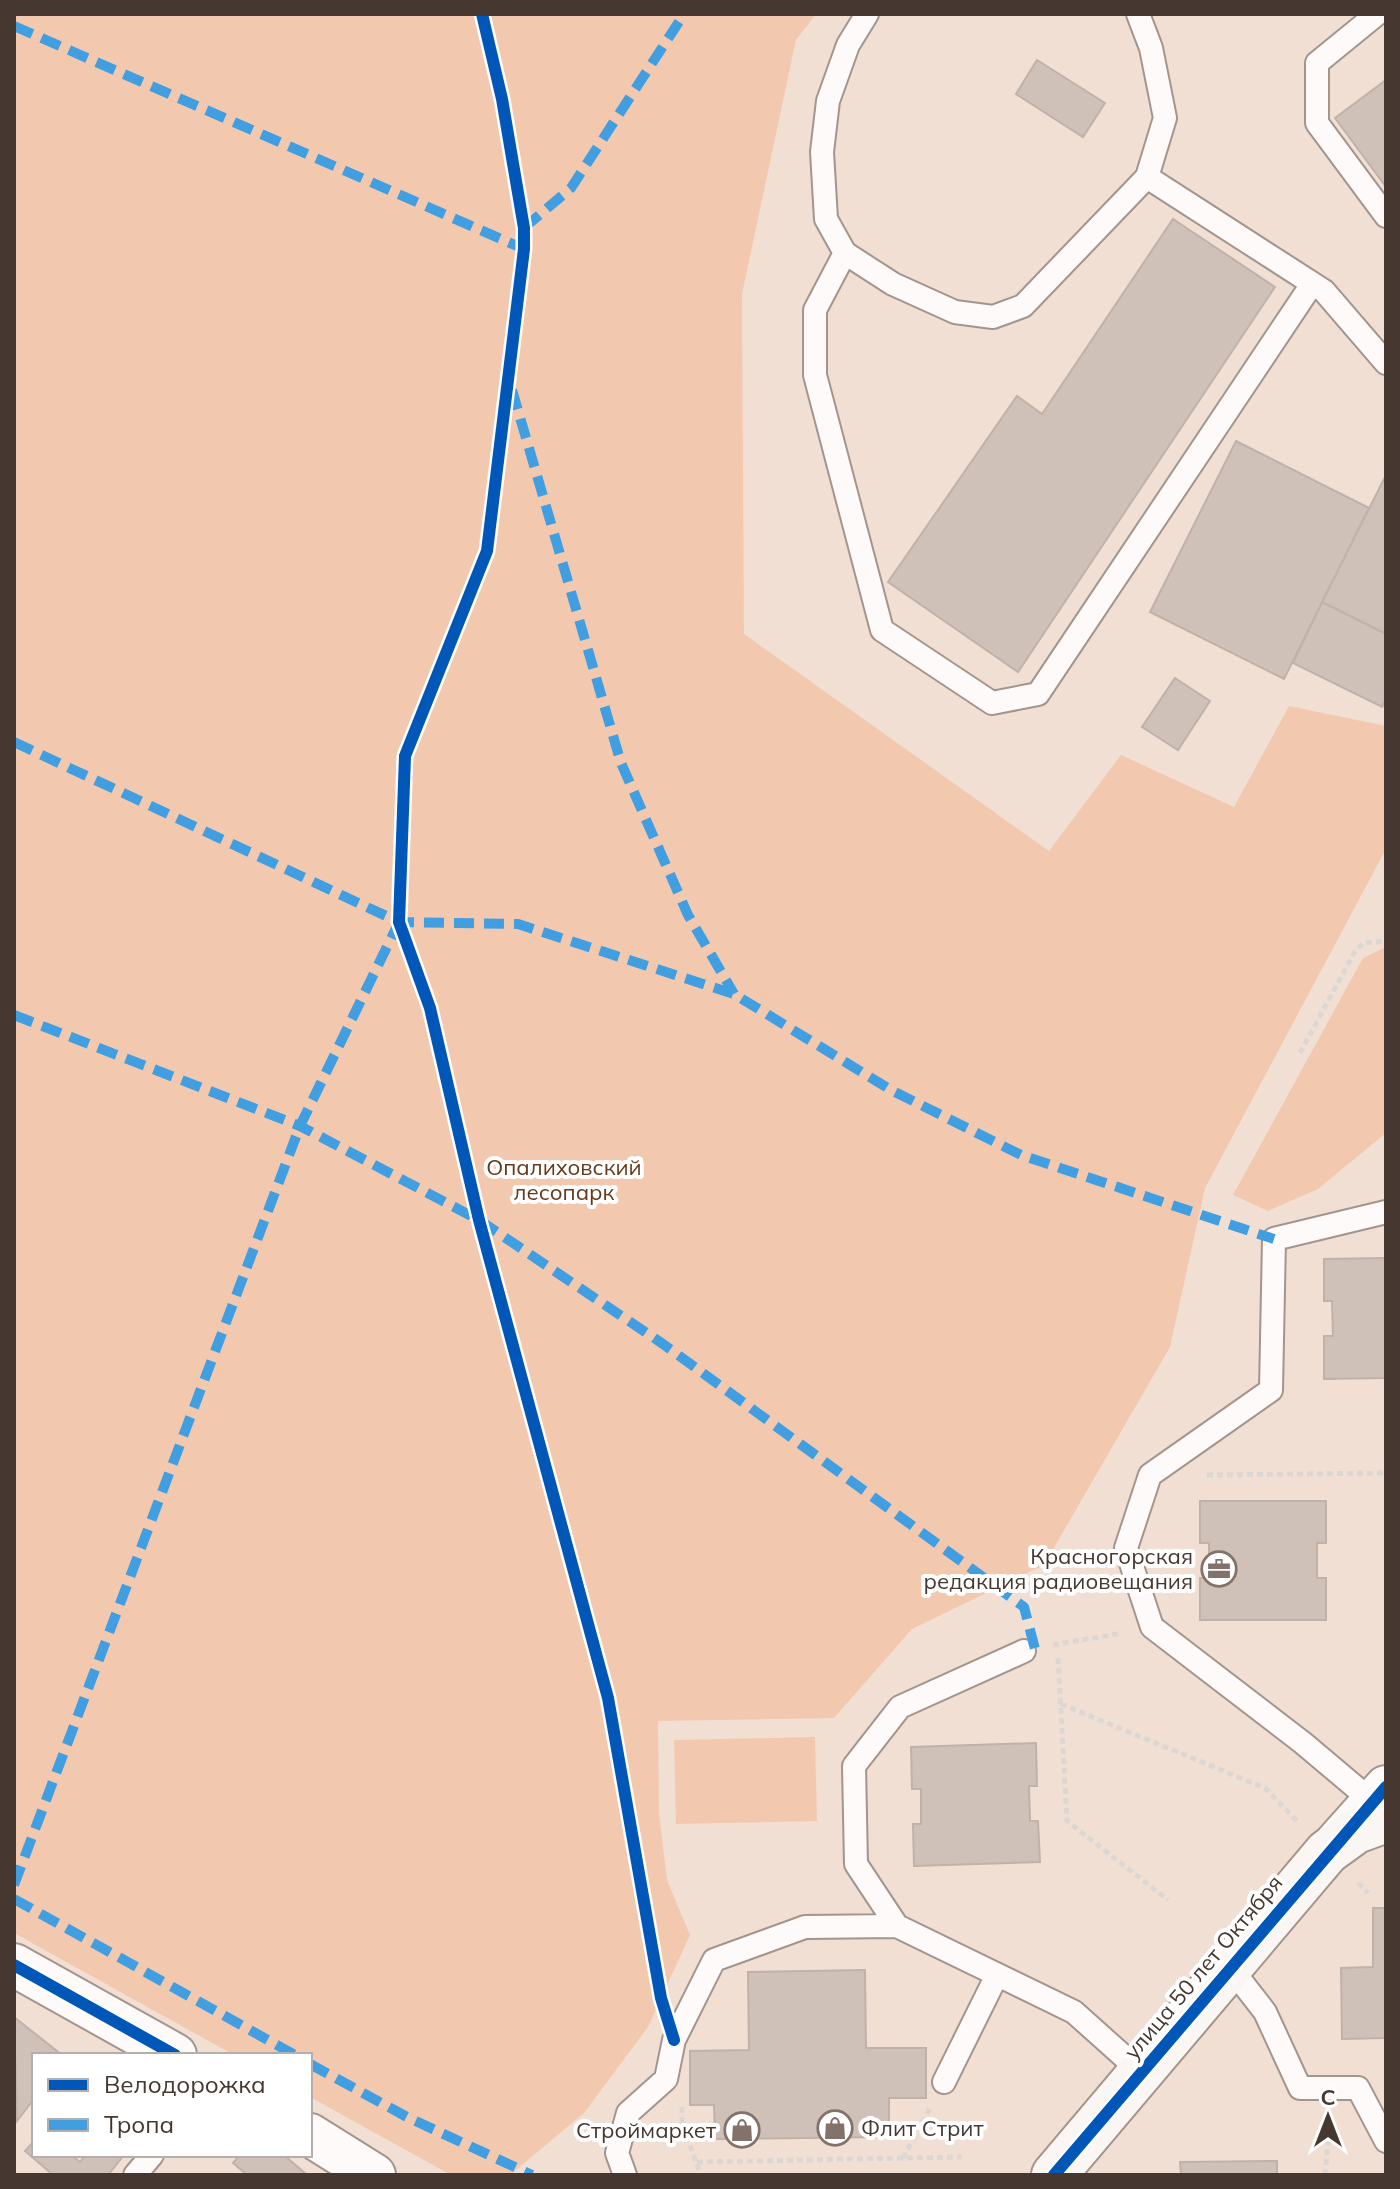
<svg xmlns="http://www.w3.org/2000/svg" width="1400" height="2189" viewBox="0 0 1400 2189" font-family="Mulish,sans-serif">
<rect width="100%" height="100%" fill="#f1dfd4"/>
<path fill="#f2c9af" d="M14 14H816L796 40 742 294 744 634 1049 851 1121 755 1234 807 1289 706 1386 726V849L1205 1188 1170 1347 1044 1565 912 1629 834 1718 658 1721 659 1813 667 1880 690 1935 648 2027 584 2113 510 2175H451L310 2097V2055H234L14 1933Z
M1386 947V1133L1318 1189 1268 1211 1233 1195 1363 958Z
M815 1737 817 1821 676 1824 674 1740Z"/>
<path fill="#cfc1b8" stroke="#c0b1a9" stroke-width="2" d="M1037 60 1105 103 1083 137 1016 94Z
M1386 80V187L1335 118Z
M1173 219 1275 287 1018 672 888 582 1017 396 1042 414Z
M1236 441 1369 508 1284 679 1150 612Z
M1386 475V634L1322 602Z
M1322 602 1386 634V699L1382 707 1293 663Z
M1175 678 1210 701 1178 750 1142 727Z
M1386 1258V1378L1324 1379V1336H1333L1332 1301H1324V1259Z
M1200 1501H1326V1543H1317V1578H1326V1620H1200V1578H1209V1543H1200Z
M1036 1743 1037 1786H1029L1030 1821H1038L1040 1862 914 1866 913 1824H921V1789H912L911 1747Z
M1373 1908H1386V2038L1342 2039 1341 1968 1373 1967Z
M865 1970 866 2048H926V2098H889V2137L715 2139 714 2105H690V2051L749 2050 748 1972Z
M14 2017 62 2055H34V2099L17 2121Z
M34 2141V2155H71L80 2162 86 2155H124L108 2175H53L25 2151Z
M240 2155H284L306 2174 247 2175 233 2163Z
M1277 2161V2175H1181L1180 2162Z"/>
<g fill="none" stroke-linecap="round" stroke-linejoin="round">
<defs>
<path id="lane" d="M867 14 848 45 828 101 822 152 826 219 845 253 893 284 955 312 993 317 1023 306 1147 177 1165 118 1151 48 1138 14
M1377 14 1317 63V123L1386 216
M1147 177 1324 291 1386 363
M845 253 815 310V375L882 630 992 703 1038 694 1312 284
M1373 1802 1303 1743 1152 1627 1126 1548 1150 1475 1271 1390 1274 1239 1386 1212
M897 1926 856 1864 854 1766 900 1707 1024 1651
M1230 1967 1265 2012 1300 2088H1358L1386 2141
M944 2082 996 1977
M135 2175 152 2155
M625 2175 617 2153 628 2113 666 2079 674 2040 714 1960 805 1927 897 1926 1074 2012 1141 2072"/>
<path id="street" d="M1336 1843 1386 1787
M14 1965 175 2055
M310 2135 374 2175"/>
<path id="secondary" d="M1054 2175 1327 1852 1356 1831 1386 1820"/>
</defs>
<use href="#lane" stroke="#a3958c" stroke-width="26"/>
<use href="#street" stroke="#a3958c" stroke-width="46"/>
<use href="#secondary" stroke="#a3958c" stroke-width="48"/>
<path stroke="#ddd7d4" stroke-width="5" stroke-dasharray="6 4" stroke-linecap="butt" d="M1300 1053 1354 953 1363 943 1386 941
M1207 1475 1386 1473
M1053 1645 1122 1633
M1058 1658 1067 1821 1168 1900
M1061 1704 1265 1788 1297 1821
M1358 1883 1368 1893
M682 2107V2124L701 2175
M903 2158 930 2108
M697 2162 962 2157
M1325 2175 1330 2120"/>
<use href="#lane" stroke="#fdfaf9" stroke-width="22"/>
<use href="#street" stroke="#fdfaf9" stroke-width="42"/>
<use href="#secondary" stroke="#faf6f3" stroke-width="44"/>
<path stroke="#409ee1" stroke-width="10" stroke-dasharray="20 10" stroke-linecap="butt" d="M14 26 524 249
M524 228 571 188 684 14
M512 390 621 763 688 915 734 994
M14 742 399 922 518 924 734 994 891 1090 1021 1155 1274 1239
M14 1015 300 1126 479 1220 663 1344 1024 1607 1035 1649
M14 1885 300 1126 399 922
M14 1899 295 2055
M310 2064 407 2117 532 2175"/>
<defs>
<path id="cycleway" d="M482 14 502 99 524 228V249L487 551 405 756 399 922 430 1008 479 1220 608 1698 661 1998 674 2040
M14 1965 175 2055
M1054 2175 1386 1787"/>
</defs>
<use href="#cycleway" stroke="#fff" stroke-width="17"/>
<use href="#cycleway" stroke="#0057b8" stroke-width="12"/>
</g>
<defs>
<symbol id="office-ring" viewBox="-11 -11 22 22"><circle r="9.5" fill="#fff" stroke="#827269" stroke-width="1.5"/><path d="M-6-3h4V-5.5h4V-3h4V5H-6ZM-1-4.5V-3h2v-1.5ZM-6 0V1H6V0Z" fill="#827269"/></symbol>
<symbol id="shop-ring" viewBox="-11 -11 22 22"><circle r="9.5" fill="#fff" stroke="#827269" stroke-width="1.5"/><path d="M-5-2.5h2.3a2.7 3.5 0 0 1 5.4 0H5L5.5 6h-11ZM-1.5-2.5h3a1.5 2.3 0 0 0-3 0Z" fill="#827269"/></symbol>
</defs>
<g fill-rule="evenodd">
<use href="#office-ring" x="1199" y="1549" width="40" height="40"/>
<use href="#shop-ring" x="815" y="2108" width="40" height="40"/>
<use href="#shop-ring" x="722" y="2110" width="40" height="40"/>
</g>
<g text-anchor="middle" stroke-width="8" stroke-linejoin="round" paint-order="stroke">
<g font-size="22" fill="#653919" stroke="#fff">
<text x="564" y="1175">Опалиховский<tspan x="564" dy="25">лесопарк</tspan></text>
</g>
<g font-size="22" fill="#463830" stroke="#fff" text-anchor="end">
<text x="1193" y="1564">Красногорская<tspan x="1193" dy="25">редакция радиовещания</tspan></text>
<text x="861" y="2136" text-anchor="start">Флит Стрит</text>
<text x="716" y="2138">Строймаркет</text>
</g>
<g font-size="22" fill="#463830" stroke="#fff">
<text transform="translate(1203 1967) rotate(-50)" y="8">улица 50 лет Октября</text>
</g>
</g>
<rect width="1400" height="2189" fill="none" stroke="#463830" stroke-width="32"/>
<rect x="32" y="2053" width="280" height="104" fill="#ffffff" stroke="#b5afac" stroke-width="2"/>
<rect x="48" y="2079" width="40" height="12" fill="#0057b8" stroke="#b5afac" stroke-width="2"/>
<text x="104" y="2093" font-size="24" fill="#463830">Велодорожка</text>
<rect x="48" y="2119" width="40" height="12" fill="#409ee1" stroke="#b5afac" stroke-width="2"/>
<text x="104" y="2133" font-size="24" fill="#463830">Тропа</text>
<g transform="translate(1328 2117)" stroke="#ffffff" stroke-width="6" paint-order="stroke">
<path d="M0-6L14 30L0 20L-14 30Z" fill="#463830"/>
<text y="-12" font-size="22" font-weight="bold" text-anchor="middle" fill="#463830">С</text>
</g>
</svg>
